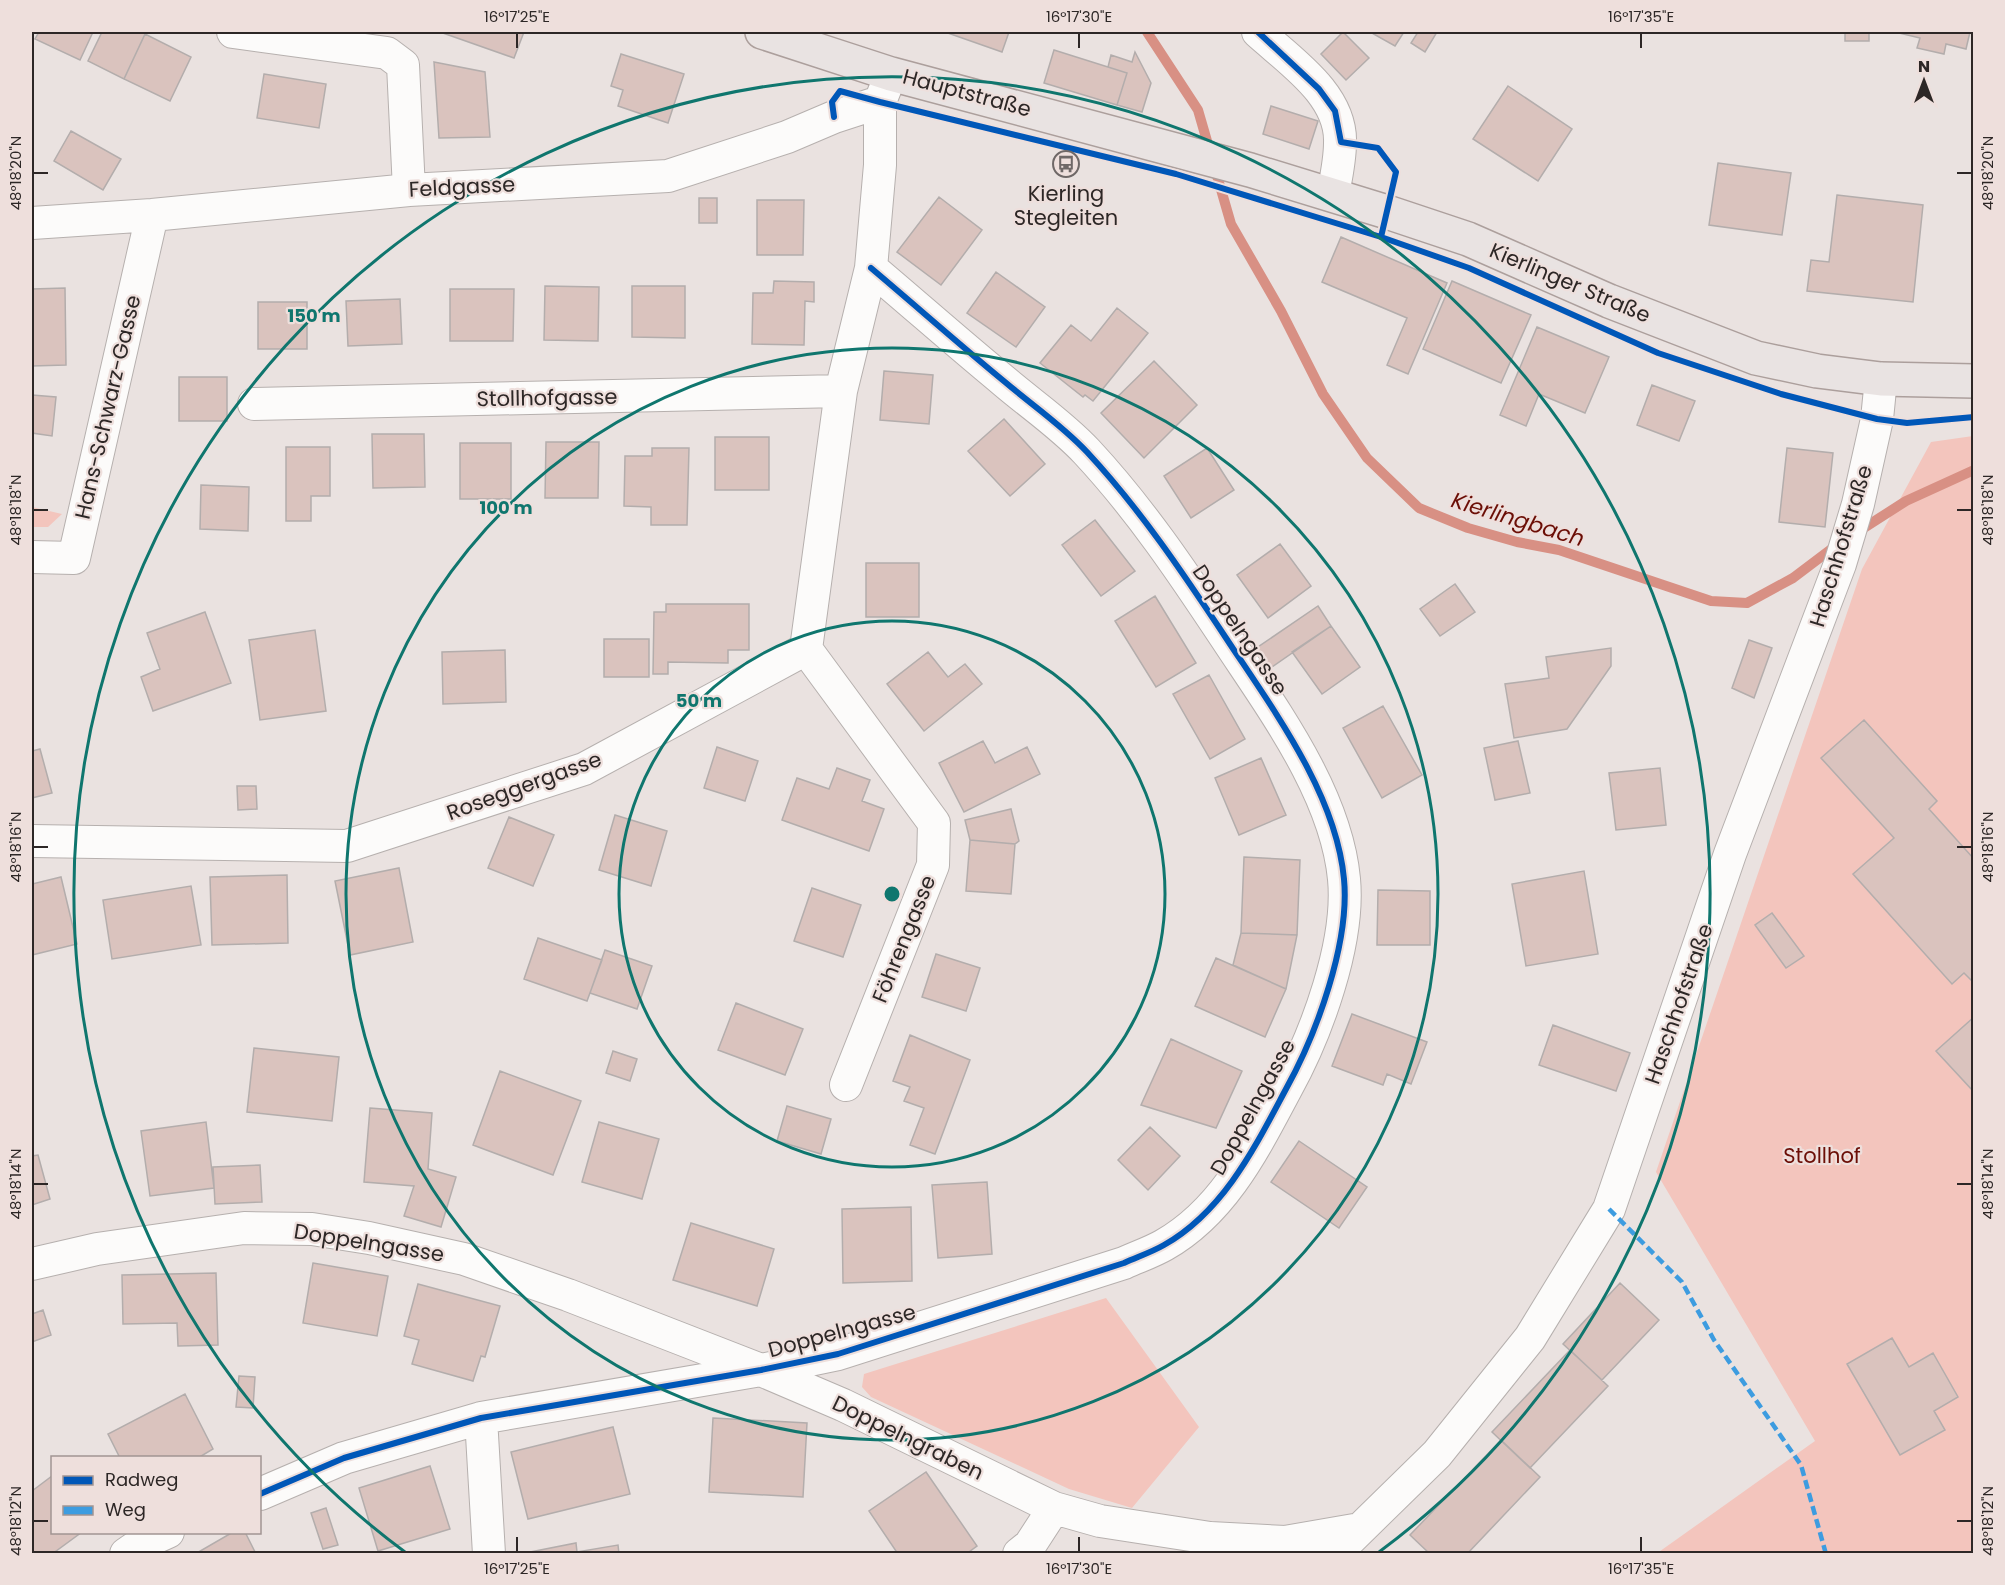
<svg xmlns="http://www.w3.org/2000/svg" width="2005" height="1585" viewBox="0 0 2005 1585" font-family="Poppins,sans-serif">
<rect width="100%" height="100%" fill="#eae2e0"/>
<path fill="#f3c5bd" d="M1973 436V1553L1656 1554 1815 1441 1656 1172 1862 569 1931 442Z
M32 507 62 514 48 527H32Z
M1106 1298 1199 1427 1132 1508 1069 1489 871 1397 862 1387 864 1374Z"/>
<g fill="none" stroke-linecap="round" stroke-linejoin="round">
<path stroke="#d89084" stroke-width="10" d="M1147 32 1198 110 1231 224 1281 311 1323 394 1367 458 1419 508 1468 528 1517 542 1559 550 1711 601 1747 603 1793 578 1838 544
M1856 533 1906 501 1974 470"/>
</g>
<path fill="#dac3be" stroke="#b3adac" stroke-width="1.5" d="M39 32H93L80 60 35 39Z
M102 32H146L124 79 88 61Z
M440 32H524L514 58Z
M945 32H1009L1002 52Z
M1343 32 1369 58 1346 80 1321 54Z
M1370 32H1404L1395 46Z
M1418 32H1437L1425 52 1411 43Z
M1826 32H1888V33H1869V41H1845V33Z
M1895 32H1970L1966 49 1946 44 1944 54 1917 48 1920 38Z
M145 34 191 57 170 101 124 79Z
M1054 50 1127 73 1117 105 1044 83Z
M1135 52 1151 83 1142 112 1117 105 1127 73 1108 67 1111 55 1132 62Z
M621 54 684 74 668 123 618 106 623 90 611 86Z
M434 62 485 72 490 137 439 138Z
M264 74 326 84 319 128 257 118Z
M1508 86 1572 129 1538 181 1473 139Z
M1271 106 1318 121 1309 149 1263 134Z
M71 131 121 159 103 190 54 161Z
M1718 163 1791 173 1782 235 1709 225Z
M1837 195 1923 205 1913 302 1807 291 1811 260 1829 262Z
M939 197 982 230 941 285 897 252Z
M699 198H717V223H699Z
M757 200H804L803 255H757Z
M1341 237 1447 283 1408 374 1387 365 1407 318 1322 282Z
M996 272 1045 307 1016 347 967 313Z
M774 281 814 282V302L805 301 804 345 752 344 753 293H773Z
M1452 281 1531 315 1501 383 1423 349Z
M545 286 599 287 598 341 544 340Z
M632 286H685V338L632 337Z
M65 288 66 365 32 366V289Z
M450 289H514L513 341H450Z
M400 299 402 344 348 346 346 301Z
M258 302H307V349H258Z
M1117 308 1148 333 1093 401 1085 395 1083 397 1040 363 1071 325 1091 341Z
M1537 327 1609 357 1585 413 1539 394 1526 426 1500 415Z
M1154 361 1197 405 1144 458 1101 413Z
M884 371 933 375 929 424 880 420Z
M179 377H227V421H179Z
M1652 385 1695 401 1679 441 1637 425Z
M32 395 56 397 52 436 32 433Z
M1004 419 1045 464 1010 496 968 451Z
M372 434H424L425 487 373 488Z
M715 437H769V490H715Z
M546 442H599L598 498H545Z
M460 443H511V499H460Z
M286 447H330V496H311V521H286Z
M652 448H689L687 525H651V507L624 506 625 456H652Z
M1207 448 1234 490 1191 518 1164 476Z
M1787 448 1833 453 1825 527 1779 522Z
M201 485 249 487 248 531 200 529Z
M1095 520 1135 571 1101 596 1062 545Z
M1280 544 1311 586 1268 618 1237 575Z
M866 563H919V617H866Z
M1455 584 1475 612 1440 636 1420 609Z
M1155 596 1196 663 1156 687 1115 621Z
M666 604H749V650H728V663L668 662V674H653L654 612H666Z
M1318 606 1331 626 1269 669 1255 649Z
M205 612 231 683 153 711 141 677 160 669 147 633Z
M1331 626 1360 667 1322 694 1292 652Z
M315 630 326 711 260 720 249 640Z
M604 639H649V677H604Z
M1749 640 1772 648 1754 698 1732 688Z
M1611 648V666L1567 729 1514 738 1505 684 1549 678 1546 657Z
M505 650 506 702 443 704 442 652Z
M928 652 948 677 965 664 982 684 924 731 887 684Z
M1209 675 1245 739 1210 759 1173 694Z
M1383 706 1422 775 1382 798 1343 728Z
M1864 720 1937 801 1929 809 1974 859V983L1964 973 1952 984 1853 874 1894 838 1821 758Z
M983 741 995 763 1027 747 1040 774 964 812 939 763Z
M1518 741 1530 793 1495 800 1484 748Z
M717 747 758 761 745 801 704 788Z
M40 749 52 793 32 798V751Z
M1261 758 1286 815 1239 835 1215 778Z
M837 768 870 780 862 801 884 809 869 851 782 820 797 778 829 789Z
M1660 768 1666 825 1616 830 1609 773Z
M237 786H256L257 809 238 810Z
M1011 809 1019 841 1015 844 970 840 965 820Z
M615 815 667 831 651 886 599 870Z
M509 817 554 835 533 886 488 868Z
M970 840 1015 844 1011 894 966 891Z
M1244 857 1300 860 1297 935 1241 933Z
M399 868 413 942 350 955 335 881Z
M1584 871 1598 954 1526 966 1512 884Z
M287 875 288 943 212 945 210 877Z
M61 877 77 944 32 955V884Z
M191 886 201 945 112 959 103 900Z
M812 888 861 905 843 957 794 941Z
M1378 890 1430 891V945H1377Z
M1772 913 1804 956 1786 968 1755 925Z
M1241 933 1297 935 1286 989 1233 965Z
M538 938 602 960 587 1001 524 979Z
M605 950 652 966 637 1009 590 993Z
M936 954 980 968 966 1011 922 997Z
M1216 958 1286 989 1265 1037 1195 1006Z
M736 1003 803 1029 785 1075 718 1050Z
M1352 1014 1427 1042 1411 1084 1387 1074 1383 1085 1332 1066Z
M1974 1017V1092L1936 1051Z
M1553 1025 1630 1053 1616 1091 1539 1065Z
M910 1035 970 1060 935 1154 910 1145 924 1108 904 1101 910 1087 893 1081Z
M1171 1039 1242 1071 1216 1128 1141 1105Z
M254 1048 339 1057 332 1121 247 1112Z
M613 1051 637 1059 630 1081 606 1073Z
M500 1071 581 1101 553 1175 473 1145Z
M787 1106 831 1119 821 1154 777 1141Z
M370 1108 432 1113 428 1169 456 1177 441 1227 404 1216 414 1186 364 1182Z
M206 1122 214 1188 150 1196 141 1131Z
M599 1122 659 1139 642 1199 582 1182Z
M1150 1127 1180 1156 1148 1190 1118 1160Z
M1299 1141 1367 1187 1339 1228 1271 1182Z
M38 1155 50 1199 32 1205V1156Z
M260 1165 262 1202 215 1204 213 1167Z
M987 1182 992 1254 938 1258 932 1185Z
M911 1207 912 1281 843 1283 842 1209Z
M691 1223 774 1249 757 1306 673 1280Z
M313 1263 388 1276 377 1336 303 1323Z
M216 1273 218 1345 178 1346 177 1323 123 1324 122 1275Z
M1620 1283 1659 1320 1602 1380 1563 1344Z
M418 1284 500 1306 485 1357 481 1356 473 1381 412 1364 419 1340 404 1336Z
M43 1310 51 1335 32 1342V1314Z
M1892 1338 1909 1367 1933 1353 1958 1397 1934 1411 1945 1430 1900 1455 1847 1364Z
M1570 1350 1608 1386 1530 1468 1492 1432Z
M239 1376 255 1377 253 1408 236 1407Z
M185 1394 213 1449 198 1458H120L108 1434Z
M713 1418 807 1423 803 1497 709 1492Z
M613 1427 630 1494 528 1519 511 1452Z
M1501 1440 1540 1477 1467 1554H1430L1410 1535Z
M430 1466 450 1529 378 1551 359 1488Z
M926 1472 977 1546 966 1554H898L869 1511Z
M52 1476V1532H82L52 1554H32V1491Z
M326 1508 338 1545 323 1549 311 1513Z
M233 1532H245L256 1554H195Z
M576 1543 577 1552 618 1545 619 1554H520Z"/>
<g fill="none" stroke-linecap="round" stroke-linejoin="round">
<defs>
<path id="street" d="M233 32 387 53 403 65 409 190
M1258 32C1290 61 1342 95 1340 143 1340 160 1336 178 1333 194
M32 223 152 215 409 190 668 176 787 137 834 117 880 102
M254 404 841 391
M32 557 74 558 152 215
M806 649 934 823 933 865 846 1085
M32 841 347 846 584 769 806 649 841 391 871 268 880 165V102L891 74
M32 1264 97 1249 244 1228 312 1229 369 1238 464 1259 568 1295 761 1370 843 1405 1054 1508 1100 1521 1210 1538 1285 1542 1360 1529
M481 1418 489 1554
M260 1494 344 1458 481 1418 761 1370 838 1354 1124 1263C1137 1257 1152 1252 1164 1245 1224 1211 1255 1147 1286 1089 1317 1033 1350 942 1344 879 1336 793 1272 708 1226 638 1183 573 1140 509 1087 452 1063 426 1032 405 1005 382 960 345 916 306 871 268
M1345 1544 1437 1454 1530 1338 1609 1209 1730 854 1840 564 1858 504 1877 419 1881 379
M126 1554 139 1545 168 1532
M1019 1554 1030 1545 1054 1508"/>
<path id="primary" d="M762 32 891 74 1250 170 1387 212 1468 239 1609 301 1756 358 1817 371 1881 379 1974 381"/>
</defs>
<use href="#street" stroke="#b6b0ae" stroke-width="34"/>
<use href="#primary" stroke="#ac9f9c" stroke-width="36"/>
<use href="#street" stroke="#fcfbfa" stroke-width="32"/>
<use href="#primary" stroke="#e9e3e2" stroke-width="33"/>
<path stroke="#3d9ce0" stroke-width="4.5" stroke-dasharray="9 4.5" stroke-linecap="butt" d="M1609 1209 1682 1282 1714 1340 1801 1465 1826 1554"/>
<defs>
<path id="cycleway" d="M1258 32 1319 89 1335 111 1341 142 1378 148 1396 172 1381 237
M834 117 832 102 840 91 880 102 1176 174 1381 237 1469 268 1658 353 1781 394 1877 419 1907 423 1974 417
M260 1494 344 1458 481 1418 761 1370 838 1354 1124 1263C1137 1257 1152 1252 1164 1245 1224 1211 1255 1147 1286 1089 1317 1033 1350 942 1344 879 1336 793 1272 708 1226 638 1183 573 1140 509 1087 452 1063 426 1032 405 1005 382 960 345 916 306 871 268"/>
</defs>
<use href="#cycleway" stroke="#eedfdc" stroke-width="10"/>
<use href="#cycleway" stroke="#0057b8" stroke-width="6"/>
</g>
<path fill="none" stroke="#2d2726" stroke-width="2" d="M517 33V48M1079 33V48M1641 33V48M33 173H48M1957 173H1972M33 510H48M1957 510H1972M33 847H48M1957 847H1972M33 1184H48M1957 1184H1972M33 1521H48M1957 1521H1972M517 1537V1552M1079 1537V1552M1641 1537V1552"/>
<g fill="none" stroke="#0f766e" stroke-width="3">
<circle cx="892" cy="894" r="273"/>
<circle cx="892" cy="894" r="546"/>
<path d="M405 1552A818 818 0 1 1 1379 1552"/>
</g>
<defs>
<symbol id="bus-ring" viewBox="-11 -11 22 22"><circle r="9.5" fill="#eedfdc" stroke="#6f6867" stroke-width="1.5"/><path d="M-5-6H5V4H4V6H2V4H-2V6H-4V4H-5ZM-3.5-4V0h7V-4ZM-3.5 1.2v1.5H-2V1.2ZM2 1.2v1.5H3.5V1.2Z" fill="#6f6867"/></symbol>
</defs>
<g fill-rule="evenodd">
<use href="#bus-ring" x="1051" y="149" width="30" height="30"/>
</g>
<g text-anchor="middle" stroke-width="4.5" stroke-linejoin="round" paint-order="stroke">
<g font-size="21" fill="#2d2726" stroke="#eedfdc">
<text transform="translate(967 93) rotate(15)" y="7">Hauptstraße</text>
<text transform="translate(462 187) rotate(-3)" y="7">Feldgasse</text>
<text transform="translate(1570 283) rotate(23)" y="7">Kierlinger Straße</text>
<text transform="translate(547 398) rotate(-1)" y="7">Stollhofgasse</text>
<text transform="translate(108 407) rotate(-77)" y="7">Hans-Schwarz-Gasse</text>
<text transform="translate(1841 546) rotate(-73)" y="7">Haschhofstraße</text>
<text transform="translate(1240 630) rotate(56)" y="7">Doppelngasse</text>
<text transform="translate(524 786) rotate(-20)" y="7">Roseggergasse</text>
<text transform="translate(904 939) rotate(-68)" y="7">Föhrengasse</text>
<text transform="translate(1679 1004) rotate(-71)" y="7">Haschhofstraße</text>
<text transform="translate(1253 1107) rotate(-61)" y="7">Doppelngasse</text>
<text transform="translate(369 1243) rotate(9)" y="7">Doppelngasse</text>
<text transform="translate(842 1331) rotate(-15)" y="7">Doppelngasse</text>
<text transform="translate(908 1438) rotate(26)" y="7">Doppelngraben</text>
</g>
<g font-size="21" fill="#2d2726" stroke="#eedfdc">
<text x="1066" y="201">Kierling<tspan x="1066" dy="24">Stegleiten</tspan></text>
</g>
<g font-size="21" fill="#6c0f07" stroke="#eedfdc">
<text x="1822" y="1163">Stollhof</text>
</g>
<g font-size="22" font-style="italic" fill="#6b0e06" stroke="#eedfdc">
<text transform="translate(1518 519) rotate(17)" y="8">Kierlingbach</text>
</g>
</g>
<circle cx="892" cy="894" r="9" fill="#0f766e" stroke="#eedfdc" stroke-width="3"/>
<g font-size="18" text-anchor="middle" font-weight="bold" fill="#0f766e" stroke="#eedfdc" stroke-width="4.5" stroke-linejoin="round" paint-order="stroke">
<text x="314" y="322">150 m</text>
<text x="506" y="514">100 m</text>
<text x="699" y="707">50 m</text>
</g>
<rect width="2005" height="1585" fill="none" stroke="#eedfdc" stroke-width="66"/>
<rect x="51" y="1456" width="210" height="78" fill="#eedfdc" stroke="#a19593" stroke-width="1.5"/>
<rect x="63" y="1476" width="30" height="9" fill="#0057b8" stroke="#a19593" stroke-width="1.5"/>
<text x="105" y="1486" font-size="18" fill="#2d2726">Radweg</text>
<rect x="63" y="1506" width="30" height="9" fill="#3d9ce0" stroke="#a19593" stroke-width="1.5"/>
<text x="105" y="1516" font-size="18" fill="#2d2726">Weg</text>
<g transform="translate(1924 81)" stroke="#eedfdc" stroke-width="4.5" paint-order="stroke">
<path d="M0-4.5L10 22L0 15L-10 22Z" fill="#2d2726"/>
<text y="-9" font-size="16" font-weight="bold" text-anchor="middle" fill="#2d2726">N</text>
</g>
<rect x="33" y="33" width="1939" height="1519" fill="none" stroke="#2d2726" stroke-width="2"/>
<g font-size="15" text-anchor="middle" fill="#2d2726">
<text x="517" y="22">16°17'25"E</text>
<text x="1079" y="22">16°17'30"E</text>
<text x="1641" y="22">16°17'35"E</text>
<text transform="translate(16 173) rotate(-90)" y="5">48°18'20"N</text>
<text transform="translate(1988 173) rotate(-90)" y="5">48°18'20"N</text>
<text transform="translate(16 510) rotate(-90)" y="5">48°18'18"N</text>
<text transform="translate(1988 510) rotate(-90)" y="5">48°18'18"N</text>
<text transform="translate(16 847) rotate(-90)" y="5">48°18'16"N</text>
<text transform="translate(1988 847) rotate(-90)" y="5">48°18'16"N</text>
<text transform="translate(16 1184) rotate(-90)" y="5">48°18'14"N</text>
<text transform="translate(1988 1184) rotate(-90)" y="5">48°18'14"N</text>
<text transform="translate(16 1521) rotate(-90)" y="5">48°18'12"N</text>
<text transform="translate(1988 1521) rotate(-90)" y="5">48°18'12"N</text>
<text x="517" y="1574">16°17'25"E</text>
<text x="1079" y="1574">16°17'30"E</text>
<text x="1641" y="1574">16°17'35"E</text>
</g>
</svg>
